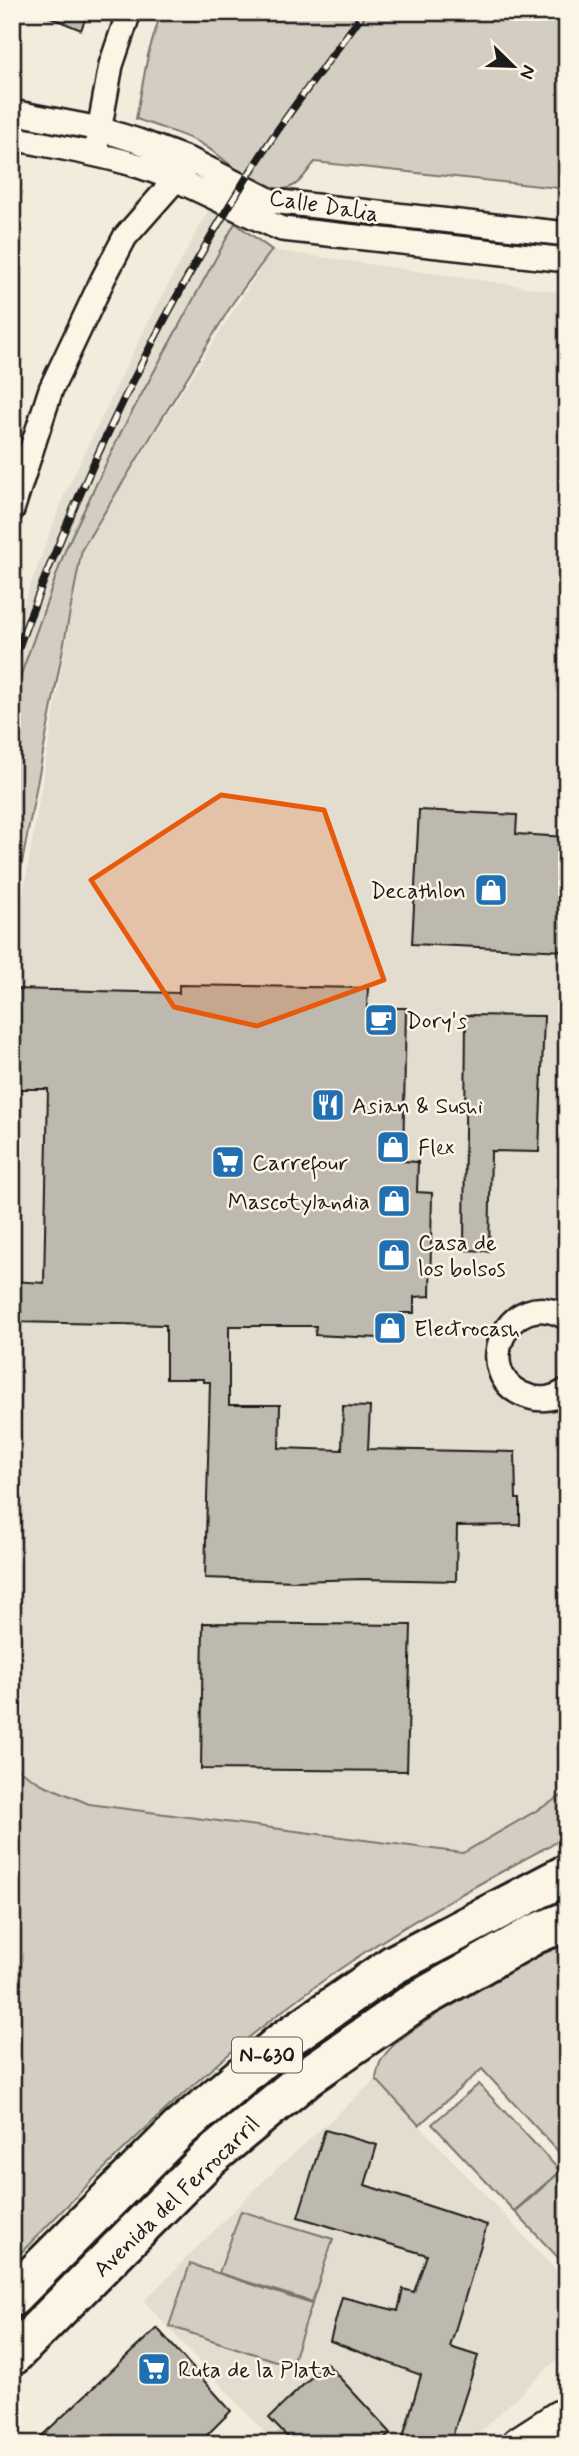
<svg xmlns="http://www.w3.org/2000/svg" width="579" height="2456" viewBox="0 0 579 2456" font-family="Mynerve,sans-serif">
<rect width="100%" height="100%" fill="#f3ecdd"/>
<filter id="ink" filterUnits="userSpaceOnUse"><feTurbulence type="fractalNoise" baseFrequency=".0143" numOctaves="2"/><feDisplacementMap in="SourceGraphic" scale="14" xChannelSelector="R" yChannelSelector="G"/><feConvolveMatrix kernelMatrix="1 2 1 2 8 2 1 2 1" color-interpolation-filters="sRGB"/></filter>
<g filter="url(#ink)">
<path fill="#e3ddcf" d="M209 209 235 223 121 432 66 548 12 700V634L65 493 145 328Z
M272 250 567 293V1793L463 1853 89 1804 42 1784 12 1766V960L82 549Z
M376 2079 567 2282V2350L467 2444H275L144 2301 258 2186Z"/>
<path fill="#d3cec1" stroke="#78756e" stroke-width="2" d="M161 12H567V189L315 162C307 171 300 185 288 188 257 197 225 155 198 142 179 133 157 126 136 119L148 55Z
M235 223 272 250 234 301 82 549 12 915V700L66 548 121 432Z
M12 1766 42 1784 89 1804 463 1853 567 1793V1836C496 1875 423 1913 356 1958 228 2043 119 2151 12 2262Z
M567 1942V2161L482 2069 419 2125 376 2079C377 2073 378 2065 382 2059 391 2044 408 2034 422 2024 467 1991 516 1965 567 1942Z
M479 2084 560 2171 514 2211 432 2124Z
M560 2172 567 2179V2267L515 2212Z
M241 2211 333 2239 312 2302 219 2273Z
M190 2264 312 2304 291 2366 169 2326Z"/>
<path fill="#beb9ae" stroke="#1c1c1c" stroke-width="2" d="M38 12H88L81 30Z
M419 810 517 815 516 834 567 837V951L412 944Z
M179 985 368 988 367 1008H406L403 1161 418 1162 417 1192 432 1193 430 1296 414 1297V1313H400V1339L315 1335 316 1326H229V1405H280L279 1448 342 1450 343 1406 370 1407 368 1449 515 1452 516 1499H520V1525L457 1526 456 1581 364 1579 295 1581 205 1578 210 1382H203V1379H166V1325L12 1322 13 1281 44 1283 48 1089H12V989L179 993Z
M466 1015 544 1016 539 1152 491 1151 489 1251 464 1250Z
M203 1623 411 1625 407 1771 201 1769Z
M325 2130 377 2145 365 2185 487 2225 450 2347 478 2356 450 2444H401L421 2375 330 2341 342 2297 398 2311 403 2289 414 2292 427 2255 298 2217Z
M157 2328 231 2411 198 2444H33Z
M326 2363 391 2433 379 2444H294L269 2418Z"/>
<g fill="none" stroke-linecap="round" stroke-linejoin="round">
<defs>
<path id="minor" d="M12 112 100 129 138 141 192 161 271 201 567 234
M12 138C51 146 91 152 129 163 183 178 231 208 282 229L567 260
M97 142 111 65 129 12
M12 510 51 389 103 279 125 237 183 171
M567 1318C508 1281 466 1379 530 1397 542 1401 557 1398 567 1390"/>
<path id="secondary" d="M518 2444 560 2417 567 2415"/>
<path id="trunk" d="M12 2297 179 2129 282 2042 393 1965 567 1874
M12 2356 209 2158 308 2076 415 2002 535 1934 567 1921"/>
</defs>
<use href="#minor" stroke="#1c1c1c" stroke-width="28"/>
<use href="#secondary" stroke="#1c1c1c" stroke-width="38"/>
<use href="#trunk" stroke="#1c1c1c" stroke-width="44"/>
<use href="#minor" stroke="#fcf5e5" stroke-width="23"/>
<use href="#secondary" stroke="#fcf5e5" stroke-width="33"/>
<use href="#trunk" stroke="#fcf5e5" stroke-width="38"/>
<defs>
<path id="rail" d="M12 665C76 486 163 305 267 146 297 100 332 57 364 12"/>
</defs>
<use href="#rail" stroke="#1c1c1c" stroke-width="8"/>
<use href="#rail" stroke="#fcf5e5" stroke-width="5" stroke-dasharray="16" stroke-linecap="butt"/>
</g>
</g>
<path fill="#e8590c" fill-opacity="0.2" stroke="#e8590c" stroke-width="5" stroke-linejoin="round" d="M221 795 324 810 384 980 257 1026 174 1007 91 880Z"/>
<defs>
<symbol id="shop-square" viewBox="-11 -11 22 22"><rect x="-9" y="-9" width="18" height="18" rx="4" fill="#1f6fb2" stroke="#fcf5e5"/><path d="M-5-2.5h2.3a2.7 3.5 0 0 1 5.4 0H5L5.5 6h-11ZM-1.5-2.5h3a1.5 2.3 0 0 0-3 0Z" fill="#fff"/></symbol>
<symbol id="cafe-square" viewBox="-11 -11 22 22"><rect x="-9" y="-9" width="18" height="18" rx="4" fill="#1f6fb2" stroke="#fcf5e5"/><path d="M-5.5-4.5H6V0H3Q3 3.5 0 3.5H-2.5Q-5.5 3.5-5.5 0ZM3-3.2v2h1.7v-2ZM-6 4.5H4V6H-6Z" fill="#fff"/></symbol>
<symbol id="restaurant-square" viewBox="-11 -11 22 22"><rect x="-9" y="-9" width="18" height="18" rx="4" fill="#1f6fb2" stroke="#fcf5e5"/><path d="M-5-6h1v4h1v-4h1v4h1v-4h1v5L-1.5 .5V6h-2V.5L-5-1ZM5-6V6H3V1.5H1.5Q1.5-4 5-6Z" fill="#fff"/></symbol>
<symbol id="supermarket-square" viewBox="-11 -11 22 22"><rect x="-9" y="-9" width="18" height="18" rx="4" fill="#1f6fb2" stroke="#fcf5e5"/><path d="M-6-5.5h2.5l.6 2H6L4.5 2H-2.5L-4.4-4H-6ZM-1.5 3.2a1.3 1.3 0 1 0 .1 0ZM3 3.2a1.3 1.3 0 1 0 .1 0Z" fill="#fff"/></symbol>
</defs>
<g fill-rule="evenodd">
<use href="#shop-square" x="472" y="871" width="38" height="38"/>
<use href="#cafe-square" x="362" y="1001" width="38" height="38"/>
<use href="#restaurant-square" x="309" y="1086" width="38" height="38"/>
<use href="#shop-square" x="374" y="1128" width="38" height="38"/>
<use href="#supermarket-square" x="209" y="1143" width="38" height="38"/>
<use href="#shop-square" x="375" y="1182" width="38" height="38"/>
<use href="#shop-square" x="375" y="1236" width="38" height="38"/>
<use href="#shop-square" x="371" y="1309" width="38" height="38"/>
<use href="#supermarket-square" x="135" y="2350" width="38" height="38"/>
</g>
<g text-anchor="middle" stroke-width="5" stroke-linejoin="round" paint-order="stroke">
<rect fill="#fcf5e5" stroke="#5f5d58" stroke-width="2" x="232" y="2037.5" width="70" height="35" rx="5"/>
<g font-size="21" font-weight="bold" fill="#1c1c1c">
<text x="267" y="2062">N-630</text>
</g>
<g font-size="23" fill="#1c1c1c" stroke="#fcf5e5">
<text transform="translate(324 205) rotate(9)" y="8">Calle Dalia</text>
<text transform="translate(176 2196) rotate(-44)" y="8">Avenida del Ferrocarril</text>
</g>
<g font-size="23" fill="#1c1c1c" stroke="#fcf5e5" text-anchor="start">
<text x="466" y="898" text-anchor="end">Decathlon</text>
<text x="406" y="1028">Dory's</text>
<text x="352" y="1113">Asian &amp; Sushi</text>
<text x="418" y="1155">Flex</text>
<text x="252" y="1170">Carrefour</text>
<text x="370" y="1209" text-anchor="end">Mascotylandia</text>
<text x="418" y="1250">Casa de<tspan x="418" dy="26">los bolsos</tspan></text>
<text x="414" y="1336">Electrocash</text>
<text x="178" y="2377">Ruta de la Plata</text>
</g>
</g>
<rect width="579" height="2456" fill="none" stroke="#fcf5e5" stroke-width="42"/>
<rect x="21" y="21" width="537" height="2414" fill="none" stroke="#1c1c1c" stroke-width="2.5" filter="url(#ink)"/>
<g transform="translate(513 66) rotate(113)" stroke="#fcf5e5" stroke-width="5" paint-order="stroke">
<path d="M0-5L12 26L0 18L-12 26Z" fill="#1c1c1c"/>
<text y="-10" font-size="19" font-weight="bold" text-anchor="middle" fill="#1c1c1c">N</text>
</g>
</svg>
